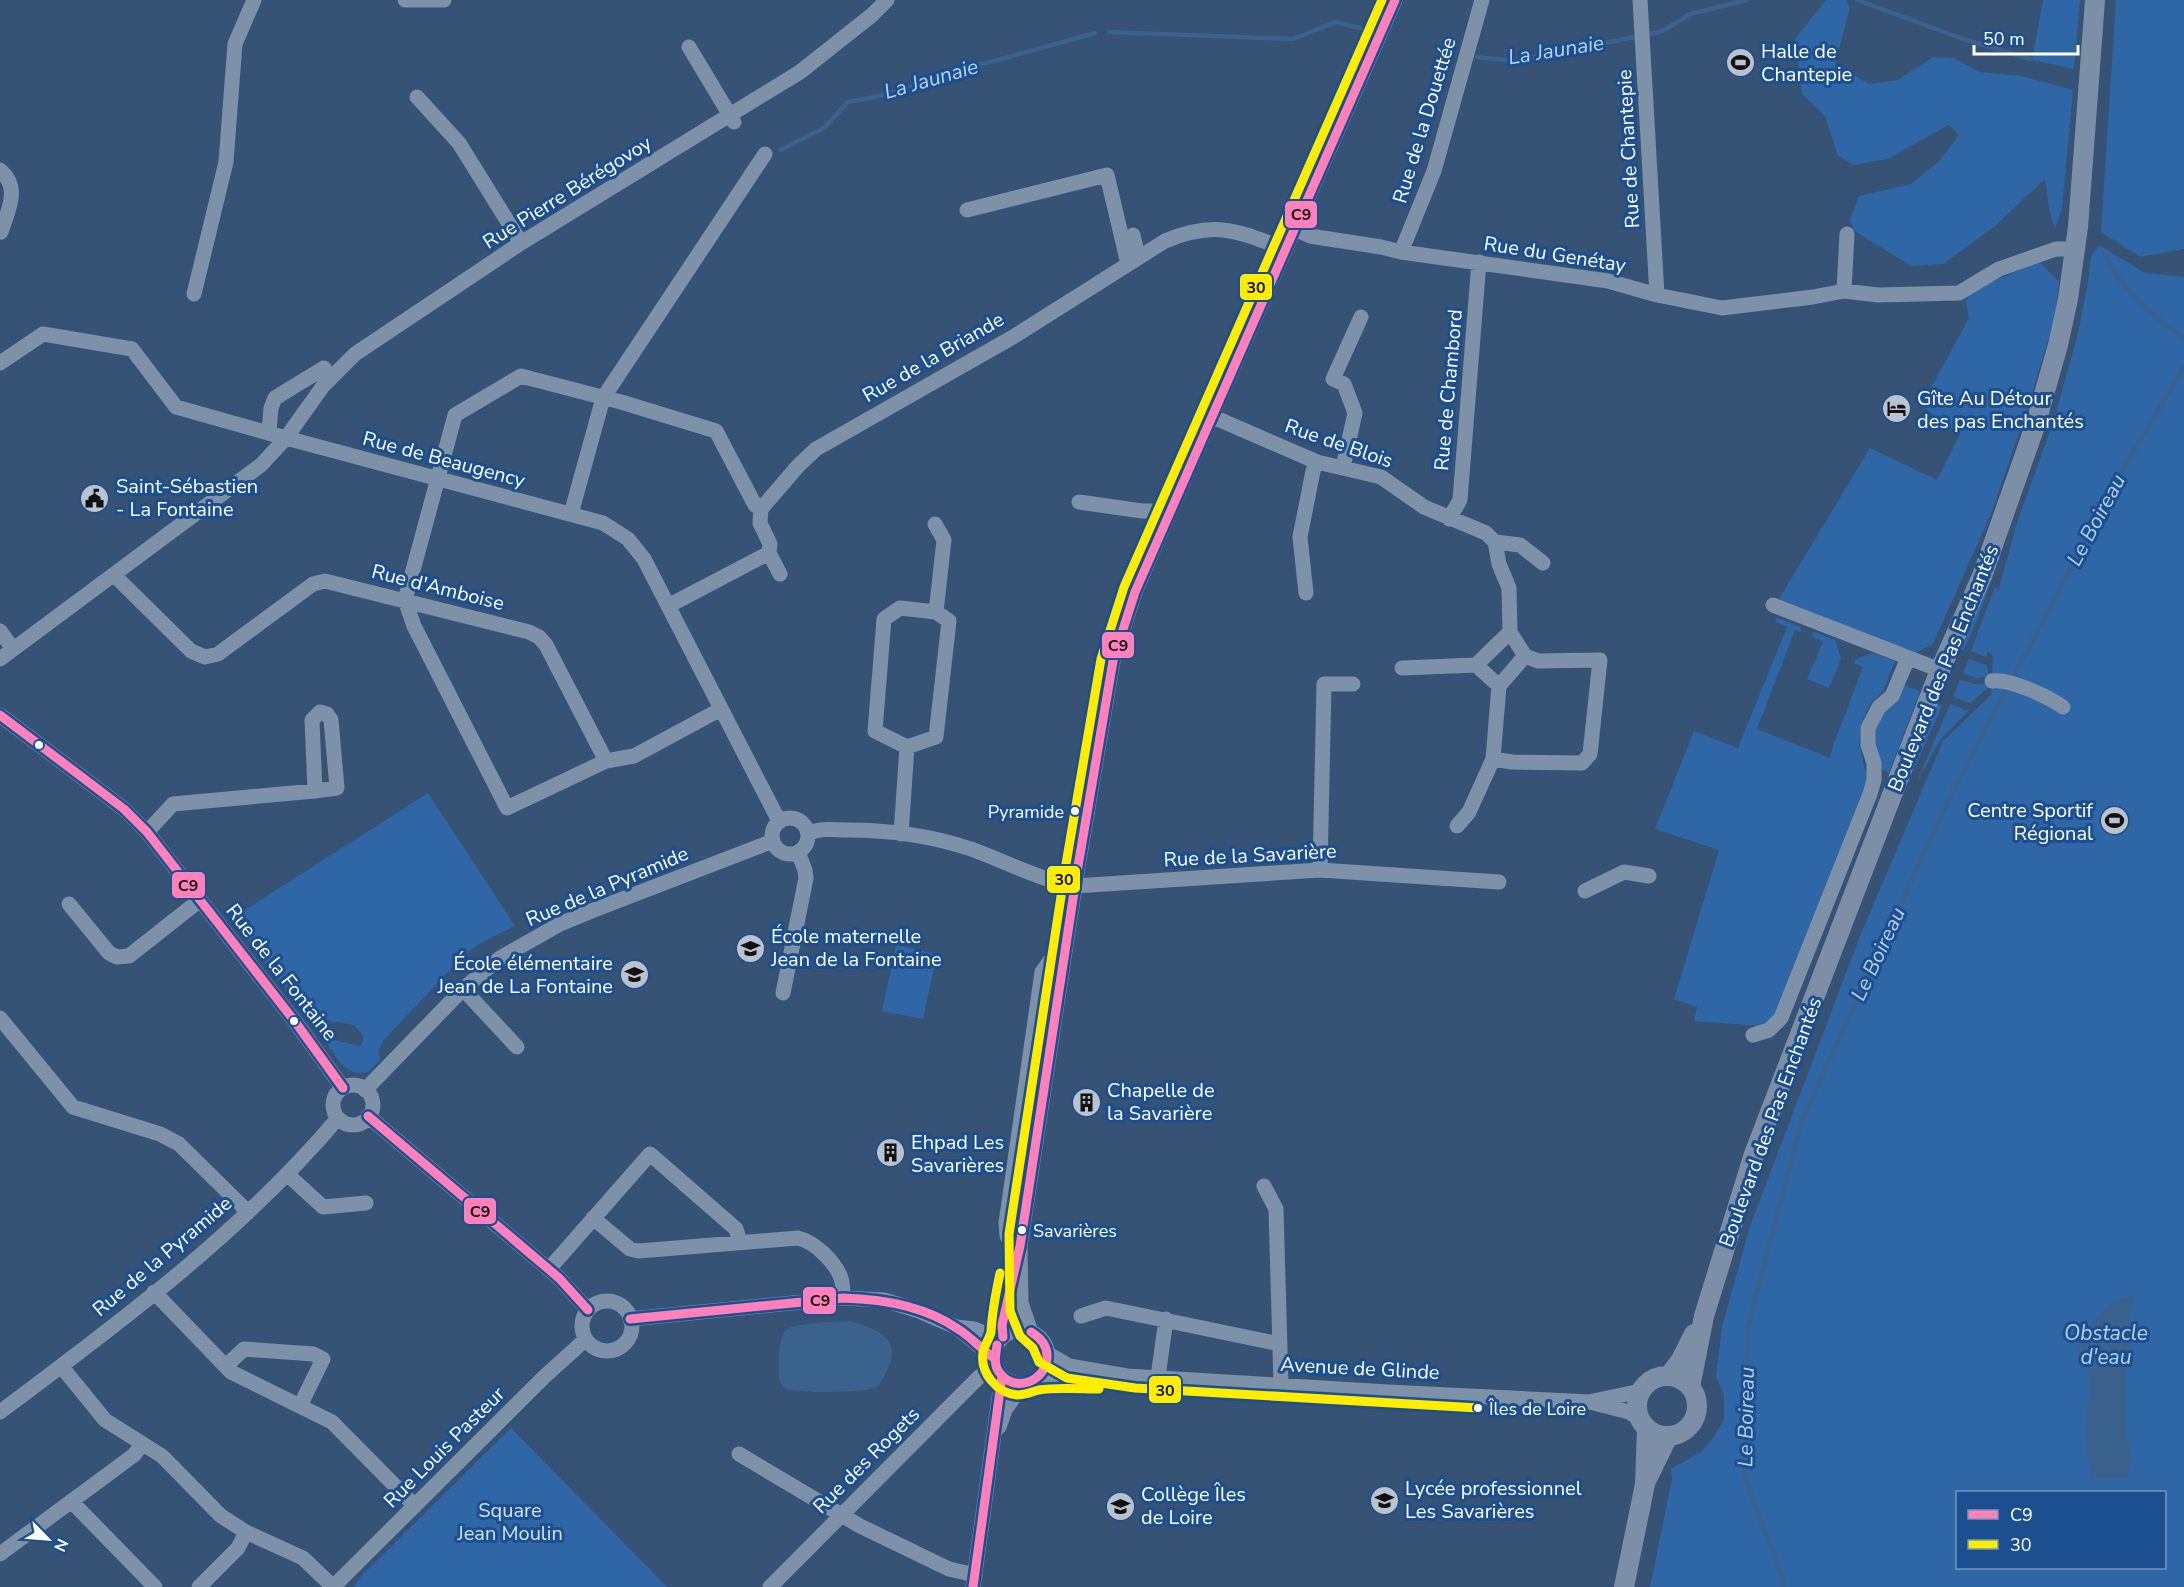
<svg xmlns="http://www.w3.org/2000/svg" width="2184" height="1587" viewBox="0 0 2184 1587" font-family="'Nunito Sans',sans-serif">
<rect width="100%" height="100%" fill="#365274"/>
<path fill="#2f66a5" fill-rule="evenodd" d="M1826 0H1846L1850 8 1835 64 1869 84 1898 80 1933 57 1953 58 1980 72 2022 76 2073 90 2062 208 2055 229 2050 214 2045 179 1994 227 1943 264 1911 266 1853 230 1850 219 1859 196 1911 184 1939 161 1959 135 1949 125 1888 159 1854 165 1838 156 1825 116 1802 94 1795 39Z
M2043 0H2080L2074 69 2032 60Z
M2116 0H2184V249L2140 257 2101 232Z
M2099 245 2145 273 2184 277V1587H1650L1672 1479 1671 1469 1701 1452 1713 1438 1724 1420V1395L1716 1377 1722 1327 1750 1226 1860 936 1943 741 1991 695 1993 657 1988 651 1986 657 1971 651 1995 586 1998 591 2016 526 2054 419 2078 333 2088 282 2091 257ZM1958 1492H2164V1568H1958Z
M2039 262 2059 282 2055 317 2028 407 1992 511 1933 644 1911 655 1779 599 1870 448 1937 480 1960 434 1921 406 1969 318 1966 301 1970 291Z
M1997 546 2003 548 1978 618 1964 650 1957 647Z
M1777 618 1800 627 1801 632 1795 630 1757 729 1830 758 1833 746 1863 667 1854 663 1856 659 1873 653 1895 661 1883 691 1870 704 1861 724 1859 742 1865 771 1870 773 1776 1013 1770 1021 1760 1026 1694 1021 1697 1007 1674 999 1719 850 1655 829 1694 731 1738 748 1787 627 1775 621Z
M1814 632 1835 640 1841 659 1829 688 1807 679 1823 642 1811 636Z
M1969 659 1987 665 1989 676 1976 678 1963 673Z
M1960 680 1974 684H1989L1988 688 1970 703 1953 697Z
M1903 685 1920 691 1889 773 1882 770C1881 760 1878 753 1875 743 1871 722 1892 701 1903 685Z
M1935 703 1942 706 1905 789 1902 788Z
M1950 704 1965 710 1970 709 1940 740 1916 784Z
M428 793 515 926 486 940 466 953 384 1040C380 1047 376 1052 381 1059L368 1072C347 1078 338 1058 327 1044L329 1039 361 1046 364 1036 354 1025 308 1017 231 919Z
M896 945 937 954 923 1019 882 1011Z
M511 1428 667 1587H354L361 1576Z"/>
<path fill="#3b618d" d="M2134 1295 2129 1318 2131 1340 2126 1370 2125 1402 2127 1440 2132 1459 2127 1479H2091C2091 1465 2086 1452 2086 1438 2083 1399 2103 1386 2076 1349L2086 1329 2109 1304Z
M848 1321C868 1325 901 1336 890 1363 887 1370 883 1383 876 1387 868 1393 793 1394 785 1388 777 1383 779 1371 779 1363 779 1353 779 1340 785 1331 792 1322 836 1322 848 1321Z"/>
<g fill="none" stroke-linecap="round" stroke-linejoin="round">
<path stroke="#3b618d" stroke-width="4.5" d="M1857 0 1963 39 2030 59
M1109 32 1293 39 1336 22 1363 29
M1649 34 1663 31 1690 14 1747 0
M1477 57 1514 61 1635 37
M780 150 824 128 848 102 884 95 946 76 951 70 991 62 1095 33
M2105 254C2119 289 2153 317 2184 338
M1783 1587V1579L1745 1479 1748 1326 1802 1120 1952 792 2126 464 2184 367"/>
<path stroke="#7d92a8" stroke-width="15" d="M405 0H444
M1640 0 1657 295
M689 47 734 122
M417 97 459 143 521 243
M0 170C21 188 8 210 1 232
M967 210 1107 175 1128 264
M1294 229 1310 236 1381 247 1401 252 1608 281 1657 295 1722 308 1813 297 1844 291 1878 295 1959 293 1999 269 2056 249H2075
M1133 235 1138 257
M1401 252 1434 171 1482 0
M1844 291 1847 234
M194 294 226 162 235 44 254 0
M0 363 43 334 132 349 176 407 286 438 323 386 355 354 521 243 800 72 872 15 887 0
M1211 416 1317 462 1381 477 1424 507 1486 533 1495 542 1520 545 1543 563
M269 432 271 408 275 398 324 368
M1343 467 1355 413 1344 384 1333 379 1361 317
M1079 502 1142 511H1170
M761 509 798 466 816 449 1013 337 1165 241C1216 220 1237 231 1285 249
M571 514 603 398 765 154
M1449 519 1460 500 1479 262
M935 524 944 540 936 612
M769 553 780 574
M114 575 191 651 205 657 218 654 313 584 325 581 529 632 539 637 546 645 606 761 634 756 721 709
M1306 593 1300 537 1313 471 1317 462
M1773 605 1940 670
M668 606 769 553 770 544 760 523 761 509
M900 608 936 612 949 621 936 737 907 747 875 731 884 619Z
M0 631 13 649
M1510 632 1476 665 1499 686 1525 656
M0 659 261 465 286 438 603 523 628 539 644 559 779 821
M1402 668 1476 665
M1992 681C2009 678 2049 697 2063 707
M0 715 124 809 147 832 296 1023 343 1088
M1493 759 1512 762 1582 763 1590 754 1600 660 1538 661 1525 656 1510 632 1509 588 1499 564 1495 542
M606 761 507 808 414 626 405 600 455 415 521 376 621 402 716 431 755 505 761 509
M772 836a18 18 0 1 1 36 0a18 18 0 1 1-36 0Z
M1457 826 1469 812 1493 759 1499 686
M147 832 173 804 315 791 337 788 331 720 327 714 320 712 312 720 315 791
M808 834C820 827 834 830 848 830 889 830 932 836 971 849 1007 862 1037 879 1075 886L1320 870 1499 882
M901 834 907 747
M1320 870 1324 684H1353
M1585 891 1624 872 1649 876
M69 904 109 953 117 957 129 956 200 900
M463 989 517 1047
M783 993 806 878 805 870 798 852
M0 1018 73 1107 160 1134 179 1144 248 1212
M1753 1035 1769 1030 1781 1018 1870 794 1874 780V763L1868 745V728L1879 707 1892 696 1908 658
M333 1105a20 20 0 1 1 40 0a20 20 0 1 1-40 0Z
M365 1090 463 989 500 958 560 924 594 910 773 841
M368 1116 559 1278 588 1310
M287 1174 323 1207 366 1203
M1264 1186 1276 1209 1281 1385
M593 1218 630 1249 639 1251 798 1238C815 1242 835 1262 841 1278 843 1284 843 1291 843 1298
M1018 1253 1007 1236 1006 1223 1042 972 1050 961 1063 964
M549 1269 650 1154 736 1229 740 1242
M154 1292 231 1372 332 1422 415 1506
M582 1326a25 25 0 1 1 50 0a25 25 0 1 1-50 0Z
M1081 1316 1106 1308 1280 1344
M630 1319 843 1298 884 1300 919 1311 956 1327 974 1329 1000 1340
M956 1327 994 1358
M994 1357a27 27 0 1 1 54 0a27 27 0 1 1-54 0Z
M1031 1332 1021 1303 1020 1246 1078 866 1113 661 1135 592 1170 511 1395 0
M1003 1337 1002 1325 1013 1269
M1047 1353 1069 1366 1127 1376 1388 1392 1590 1402 1629 1412 1639 1418
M61 1366 105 1420 162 1456 221 1516 246 1532 303 1558 333 1587
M226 1366 244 1349 313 1354 323 1359 300 1406
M1158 1377 1166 1319
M1037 1378 1091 1377
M1593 1401 1641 1391
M0 1412C119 1323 242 1232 338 1118
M999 1427 1005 1410 1023 1384
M739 1454 860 1526 949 1569 975 1575
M71 1501 155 1587
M0 1554 134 1455 142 1444
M199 1587 238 1548 246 1532
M333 1587 544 1377 586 1339
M770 1587 979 1377 996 1367
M973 1587 1002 1376"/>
<path stroke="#7d8ea7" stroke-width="20" d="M1669 1376 1681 1360 1694 1334
M1637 1406a30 30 0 1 1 60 0a30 30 0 1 1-60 0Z
M1690 1387 1704 1316 1754 1154 1940 670 1982 576 2035 426 2058 345 2068 299 2078 227 2095 0
M1647 1479 1668 1436
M1624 1587 1645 1484 1647 1428"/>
<defs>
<path id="bus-1" d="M0 715 124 809 147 832 296 1023 343 1088
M368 1116 559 1278 588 1310
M630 1319 843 1298C882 1299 925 1306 958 1329 971 1337 981 1349 994 1358
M1003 1337 1002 1325 1020 1246 1078 866 1113 661 1135 592 1395 0
M997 1345C996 1354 993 1364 999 1372 1013 1393 1045 1383 1047 1358 1048 1346 1041 1338 1031 1332
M973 1587 1002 1376"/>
<path id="bus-2" d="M1382 0 1124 587 1101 659 1066 864 1009 1234 1010 1311 1020 1336 1033 1348 1039 1362 1067 1378 1135 1388 1478 1408
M1000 1273C996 1292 992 1312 991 1332 990 1338 984 1345 983 1353 980 1373 997 1393 1017 1395 1026 1395 1031 1392 1039 1390 1054 1387 1083 1389 1099 1389"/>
</defs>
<use href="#bus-1" stroke="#1b4f8f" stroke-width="14"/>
<use href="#bus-2" stroke="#1b4f8f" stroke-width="14"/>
<use href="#bus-1" stroke="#ff80bb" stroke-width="9"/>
<use href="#bus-2" stroke="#ffed00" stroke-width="9"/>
</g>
<defs>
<symbol id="stadium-disc" viewBox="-11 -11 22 22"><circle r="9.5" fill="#b9c2ce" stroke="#1b4f8f"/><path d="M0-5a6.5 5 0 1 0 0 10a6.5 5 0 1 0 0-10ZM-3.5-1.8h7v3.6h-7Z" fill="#111"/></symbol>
<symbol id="hotel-disc" viewBox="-11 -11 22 22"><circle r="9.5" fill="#b9c2ce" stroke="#1b4f8f"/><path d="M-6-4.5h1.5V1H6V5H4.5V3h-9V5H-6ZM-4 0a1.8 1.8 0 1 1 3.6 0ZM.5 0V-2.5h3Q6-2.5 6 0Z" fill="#111"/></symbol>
<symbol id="civic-disc" viewBox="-11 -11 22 22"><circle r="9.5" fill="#b9c2ce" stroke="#1b4f8f"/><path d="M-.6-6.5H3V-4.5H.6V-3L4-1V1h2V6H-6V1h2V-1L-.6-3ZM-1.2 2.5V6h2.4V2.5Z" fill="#111"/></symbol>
<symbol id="school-disc" viewBox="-11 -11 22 22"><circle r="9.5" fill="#b9c2ce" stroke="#1b4f8f"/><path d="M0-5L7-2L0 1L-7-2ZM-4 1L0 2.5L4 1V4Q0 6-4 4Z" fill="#111"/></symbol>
<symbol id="building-disc" viewBox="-11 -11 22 22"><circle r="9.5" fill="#b9c2ce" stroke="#1b4f8f"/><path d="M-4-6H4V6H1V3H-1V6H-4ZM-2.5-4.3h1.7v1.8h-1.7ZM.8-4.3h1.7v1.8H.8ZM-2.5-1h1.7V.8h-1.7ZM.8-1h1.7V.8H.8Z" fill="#111"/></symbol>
</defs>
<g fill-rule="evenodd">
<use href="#stadium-disc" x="1724" y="46" width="33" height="33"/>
<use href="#hotel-disc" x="1880" y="392" width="33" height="33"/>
<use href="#civic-disc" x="78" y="482" width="33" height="33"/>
<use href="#stadium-disc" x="2098" y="804" width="33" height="33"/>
<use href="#school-disc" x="734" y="932" width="33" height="33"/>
<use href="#school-disc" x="618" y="958" width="33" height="33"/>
<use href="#building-disc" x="1070" y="1086" width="33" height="33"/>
<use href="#building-disc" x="874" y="1136" width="33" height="33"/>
<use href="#school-disc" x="1368" y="1484" width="33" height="33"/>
<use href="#school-disc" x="1104" y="1490" width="33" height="33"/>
</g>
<g fill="#fff" stroke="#1b4f8f" stroke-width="2">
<circle cx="39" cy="745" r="5"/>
<circle cx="1075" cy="811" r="5"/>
<circle cx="294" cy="1021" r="5"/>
<circle cx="1022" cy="1230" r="5"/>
<circle cx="1478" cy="1408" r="5"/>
</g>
<g text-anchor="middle" stroke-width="6" stroke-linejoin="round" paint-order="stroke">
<g font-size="18" fill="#fff" stroke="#1b4f8f" text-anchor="start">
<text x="1064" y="818" text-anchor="end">Pyramide</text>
<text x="1033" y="1237">Savarières</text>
<text x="1489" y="1415">Îles de Loire</text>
</g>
<g font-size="20" fill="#fff" stroke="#1b4f8f" text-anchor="start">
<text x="1761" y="58">Halle de<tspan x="1761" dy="23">Chantepie</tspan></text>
<text x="1917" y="405">Gîte Au Détour<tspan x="1917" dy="23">des pas Enchantés</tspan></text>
<text x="116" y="493">Saint-Sébastien<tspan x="116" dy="23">- La Fontaine</tspan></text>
<text x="2093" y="817" text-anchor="end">Centre Sportif<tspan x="2093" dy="23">Régional</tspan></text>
<text x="771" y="943">École maternelle<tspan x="771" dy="23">Jean de la Fontaine</tspan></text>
<text x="613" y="970" text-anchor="end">École élémentaire<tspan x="613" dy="23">Jean de La Fontaine</tspan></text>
<text x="1107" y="1097">Chapelle de<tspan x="1107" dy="23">la Savarière</tspan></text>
<text x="911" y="1149">Ehpad Les<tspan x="911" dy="23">Savarières</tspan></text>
<text x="1405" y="1495">Lycée professionnel<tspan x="1405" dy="23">Les Savarières</tspan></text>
<text x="1141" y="1501">Collège Îles<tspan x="1141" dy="23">de Loire</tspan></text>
</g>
<g font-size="20" fill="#fff" stroke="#1b4f8f">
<text transform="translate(1424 120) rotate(-73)" y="7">Rue de la Douettée</text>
<text transform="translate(1628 149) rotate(-93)" y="7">Rue de Chantepie</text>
<text transform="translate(567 192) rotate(-32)" y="7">Rue Pierre Bérégovoy</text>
<text transform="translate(1555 254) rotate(9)" y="7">Rue du Genétay</text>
<text transform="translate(933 357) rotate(-30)" y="7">Rue de la Briande</text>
<text transform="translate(1448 390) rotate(-85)" y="7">Rue de Chambord</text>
<text transform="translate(1339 443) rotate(19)" y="7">Rue de Blois</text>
<text transform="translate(444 459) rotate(15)" y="7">Rue de Beaugency</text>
<text transform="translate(438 587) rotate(14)" y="7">Rue d'Amboise</text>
<text transform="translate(1943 668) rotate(-68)" y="7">Boulevard des Pas Enchantés</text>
<text transform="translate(1250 855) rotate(-3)" y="7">Rue de la Savarière</text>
<text transform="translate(607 886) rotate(-23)" y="7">Rue de la Pyramide</text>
<text transform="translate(282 972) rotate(52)" y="7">Rue de la Fontaine</text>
<text transform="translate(1770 1122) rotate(-70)" y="7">Boulevard des Pas Enchantés</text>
<text transform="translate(162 1256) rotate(-40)" y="7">Rue de la Pyramide</text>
<text transform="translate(1360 1368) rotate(3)" y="7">Avenue de Glinde</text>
<text transform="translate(444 1447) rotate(-45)" y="7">Rue Louis Pasteur</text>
<text transform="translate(866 1460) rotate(-45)" y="7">Rue des Rogets</text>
</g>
<g font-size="20" fill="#cfe3fa" stroke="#1b4f8f">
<text x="510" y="1517">Square<tspan x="510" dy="23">Jean Moulin</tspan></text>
</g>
<g font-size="21" font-style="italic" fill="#b5d3f5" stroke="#1b4f8f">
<text transform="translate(1556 50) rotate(-9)" y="7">La Jaunaie</text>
<text transform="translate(931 79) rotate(-16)" y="7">La Jaunaie</text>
<text transform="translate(2096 520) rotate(-62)" y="7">Le Boireau</text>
<text transform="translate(1878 954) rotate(-65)" y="7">Le Boireau</text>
<text x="2106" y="1340">Obstacle<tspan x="2106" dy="24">d'eau</tspan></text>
<text transform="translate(1746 1417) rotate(-89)" y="7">Le Boireau</text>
</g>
</g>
<g stroke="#1b4f8f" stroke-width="2">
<rect x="1284" y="200" width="34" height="29" rx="6" fill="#ff80bb"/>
<rect x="1239" y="273" width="34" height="28" rx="6" fill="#ffed00"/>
<rect x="1101" y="631" width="34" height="28" rx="6" fill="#ff80bb"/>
<rect x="1046" y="865" width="35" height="29" rx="6" fill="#ffed00"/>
<rect x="171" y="871" width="35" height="28" rx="6" fill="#ff80bb"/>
<rect x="463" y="1197" width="34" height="28" rx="6" fill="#ff80bb"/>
<rect x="802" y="1286" width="35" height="29" rx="6" fill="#ff80bb"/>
<rect x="1148" y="1375" width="34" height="29" rx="6" fill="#ffed00"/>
</g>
<g font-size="16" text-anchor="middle" font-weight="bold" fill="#111">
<text x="1301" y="220">C9</text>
<text x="1256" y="293">30</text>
<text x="1118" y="651">C9</text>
<text x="1064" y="885">30</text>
<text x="188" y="891">C9</text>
<text x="480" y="1217">C9</text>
<text x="820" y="1306">C9</text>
<text x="1165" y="1396">30</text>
</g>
<rect x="1956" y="1491" width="210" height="78" fill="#1b4f8f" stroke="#7695bc" stroke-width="1.5"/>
<rect x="1968" y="1510" width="30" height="9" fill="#ff80bb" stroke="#7695bc" stroke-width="1.5"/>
<text x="2010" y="1521" font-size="18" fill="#ffffff">C9</text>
<rect x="1968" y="1540" width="30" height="9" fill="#ffed00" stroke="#7695bc" stroke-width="1.5"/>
<text x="2010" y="1551" font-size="18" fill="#ffffff">30</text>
<g transform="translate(48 1539) rotate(115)" stroke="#1b4f8f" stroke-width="4.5" paint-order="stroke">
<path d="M0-4.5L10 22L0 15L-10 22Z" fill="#ffffff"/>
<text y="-9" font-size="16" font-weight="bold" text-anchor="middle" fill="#ffffff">N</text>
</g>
<path d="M1974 45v9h104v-9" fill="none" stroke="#ffffff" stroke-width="3"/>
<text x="1983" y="45" font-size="18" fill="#ffffff" stroke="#1b4f8f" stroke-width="4.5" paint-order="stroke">50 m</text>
</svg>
